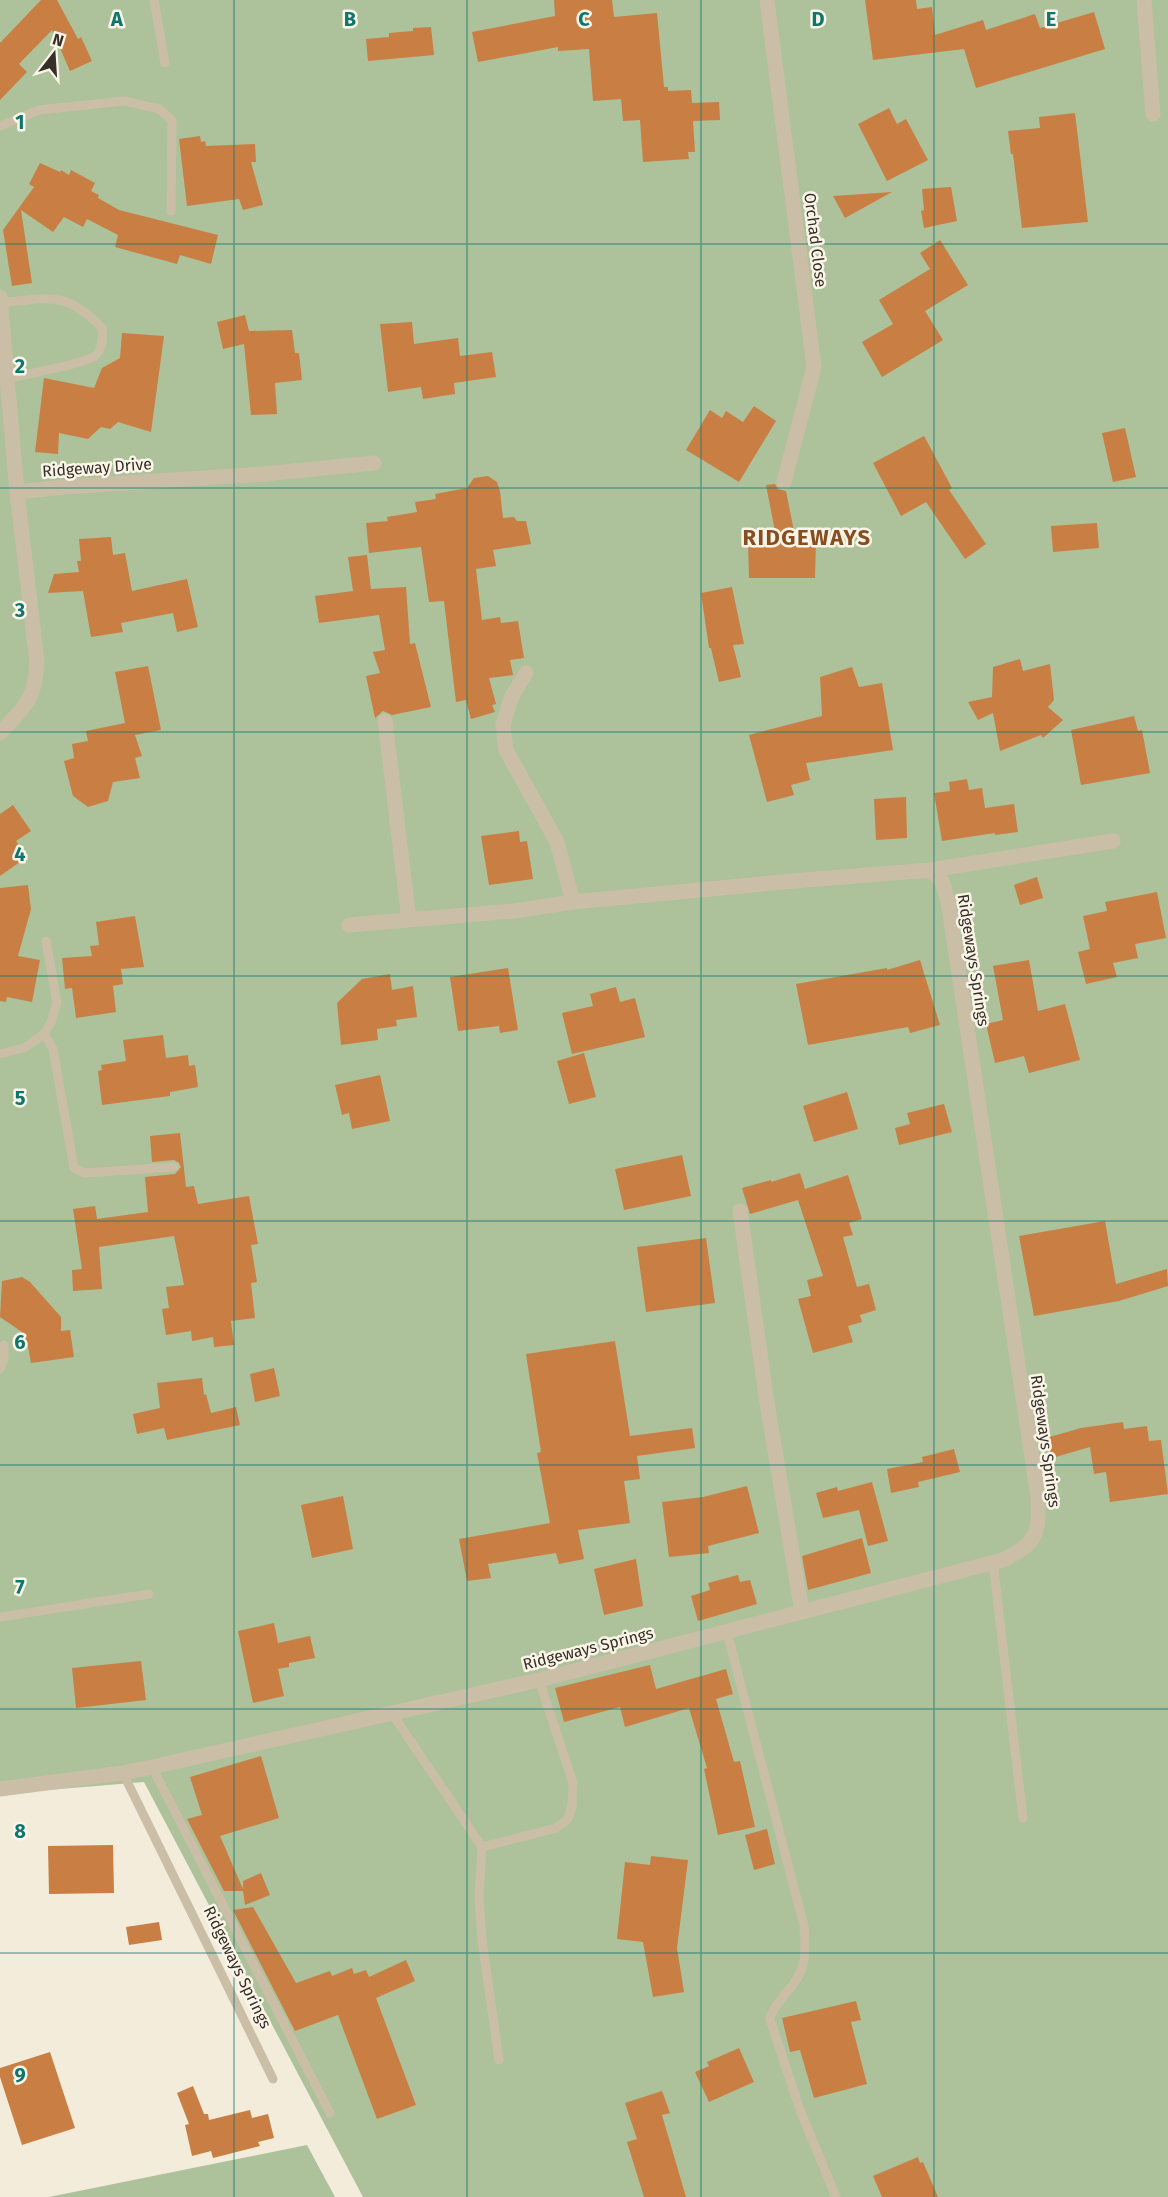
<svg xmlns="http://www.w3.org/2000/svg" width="1168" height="2197" viewBox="0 0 1168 2197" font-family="'Fira Sans',sans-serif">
<rect width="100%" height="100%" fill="#f3ecdb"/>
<path fill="#adc29b" d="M0 0H1168V2197H363L144 1782 0 1794Z
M307 2145 335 2197H49Z"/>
<path fill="#c97e43" d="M41 0H57L78 39 81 37 92 61 70 71 52 30 19 64 27 72 0 100V43Z
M554 0H612L614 17 657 13 664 87H668V91L691 90 692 103 719 102 720 120 693 121 695 152H688L689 159 643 162 640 120 623 121 621 99 593 101 589 49 558 51V47L478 62 472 32 555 16Z
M865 0H916L917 9 932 7 935 35 983 20 986 30 1035 14 1040 28 1094 12 1105 49 976 88 964 49 873 60Z
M431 27 434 55 368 61 366 39 389 37V33L413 31V28Z
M889 108 897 124 906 119 928 160 887 181 858 124Z
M1075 113 1088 222 1022 228 1013 154H1011L1008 131 1040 128 1039 117Z
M200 136 201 142 205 141 206 146 255 144 256 162H251L263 205 243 210 239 199 187 206 179 139Z
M40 163 60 172 61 170 69 175 71 170 95 183 91 191 99 195 98 198 119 210 218 235 211 264 180 255 177 264 115 247 118 235 87 219 83 227 64 217 53 232 21 210 32 283 12 286 3 230 34 187 29 184Z
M951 187 957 221 924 228 921 211 924 210 922 189Z
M892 192 845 218 833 196Z
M940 240 968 285 925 311 943 340 882 377 862 342 893 324 879 300 930 269 920 253Z
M245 315 249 331 292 330 295 353H299L302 380 275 383 277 414 251 415 244 344 223 349 217 322Z
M412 322 414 344 458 338 460 356 492 352 496 377 454 383 455 394 423 399 421 387 388 392 380 324Z
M122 333 164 336 151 432 118 422 110 429 101 427 88 439 59 433 58 454 35 452 44 378 94 388 102 368 120 358Z
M754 406 776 421 739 482 686 450 710 410 722 418 726 411 743 422Z
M1125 428 1136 477 1113 482 1102 433Z
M924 436 952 488 949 490 986 544 965 559 926 502 901 516 873 463Z
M488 476 497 482 500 491 503 518 514 517 517 521H526L531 544 493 550 496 566 476 569 482 620 500 617 501 623 518 621 524 658 510 660 513 675 489 678 496 704 492 705 495 712 471 719 466 700 456 702 444 601 429 602 421 547 369 553 366 523 388 521 387 517 417 512 415 502 436 499 435 494 467 488 474 478Z
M775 484 778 489 786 491 796 541H816L815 578H749L748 541H777L766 485Z
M1097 523 1099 548 1053 552 1051 526Z
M111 537 113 555 125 553 132 591 187 579 198 627 177 632 173 613 121 623 123 632 91 637 83 591 48 593 54 574 79 572 77 561H81L79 539Z
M367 555 371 589 406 587 410 644 415 643 431 707 392 715 383 711 375 718 366 676 380 673 373 652 385 650 379 615 319 623 315 596 353 591 348 557Z
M732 587 744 644 733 645 741 677 719 682 711 648H709L701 593Z
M1020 659 1023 671 1050 664 1054 700 1048 707 1063 720 1043 738 1041 735 1000 751 993 713 978 720 968 702 992 697 993 667Z
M148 666 161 730 135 735 142 756 135 758 140 778 113 782 108 801 88 807 73 796 64 761 74 758 72 744 88 741 86 731 125 723 115 672Z
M852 667 859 687 882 683 893 750 806 763 810 780 791 785 794 795 767 802 749 735 822 716 820 677Z
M1134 716 1138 731 1142 730 1150 773 1081 785 1071 730Z
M967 779 969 790 982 788 985 808 1014 804 1018 832 995 835V833L942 841 934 793 950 791 949 782Z
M906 797 907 838 876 840 874 799Z
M13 805 31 831 16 841 27 857 0 876V814Z
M519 831 520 842 527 841 533 879 489 885 481 836Z
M1037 877 1043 898 1020 905 1014 885Z
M28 885 31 909 18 956 40 960 32 1002 7 997 6 1002 0 1001V888Z
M1157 892 1166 938 1135 944 1138 958 1113 963 1117 977 1086 984 1078 952 1090 949 1083 916 1107 911 1105 902Z
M135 916 144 967 121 969 123 984 113 986 116 1012 76 1018 72 988 65 989 62 958 92 956 90 946 99 945 96 922Z
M920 960 940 1025 910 1033 908 1027 808 1045 796 984 887 968V970Z
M1029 960 1038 1011 1065 1004 1080 1060 1029 1073 1024 1056 995 1063 986 1024 1003 1020 993 966Z
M508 968 518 1030 500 1033 499 1026 458 1031 450 977Z
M390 974 392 990 413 986 417 1017 396 1020 397 1026 377 1029 378 1040 341 1045 337 1003 362 979Z
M616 987 620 1002 635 998 645 1037 572 1054 562 1013 593 1006 590 994Z
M163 1035 166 1058 188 1055 189 1066 195 1065 198 1087 170 1092V1096L102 1105 98 1071 102 1070 101 1065 126 1061 123 1040Z
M584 1053 596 1097 569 1104 557 1061Z
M380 1075 390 1121 352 1129 349 1113 342 1115 335 1085Z
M847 1092 858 1129 814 1142 803 1106Z
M944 1104 952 1132 899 1145 895 1128 910 1124 907 1113Z
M180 1133 186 1187 194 1186 198 1204 249 1196 258 1244 251 1245 257 1282 251 1283 255 1318 231 1321 234 1345 214 1347 213 1337 192 1341 191 1331 166 1335 162 1309 169 1308 166 1287 184 1285 174 1236 99 1247 102 1289 73 1291 72 1270 82 1269 73 1209 95 1206 97 1219 148 1212 145 1177 175 1174 181 1167 179 1163 174 1160 152 1162 150 1136Z
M682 1155 691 1196 624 1210 615 1169Z
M800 1173 805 1189 848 1175 862 1219 849 1223 853 1235 843 1237 857 1287 869 1284 876 1310 860 1315 862 1322 848 1326 853 1342 813 1353 798 1299 811 1296 807 1280 823 1276 798 1200 750 1214 742 1188 771 1180V1182Z
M1105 1221 1116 1284 1167 1269 1168 1286 1119 1301 1034 1316 1019 1236Z
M706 1238 715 1303 646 1312 637 1247Z
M22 1277 30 1282 61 1317V1331L70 1330 74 1357 31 1363 27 1341 22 1339V1332L0 1317 2 1281Z
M615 1341 630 1436 692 1428 695 1448 637 1456 640 1479 624 1481 630 1523 578 1530 584 1559 559 1564 556 1553 488 1564 491 1578 467 1581 459 1539 550 1523 537 1453 541 1452 526 1354Z
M274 1368 280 1396 255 1402 250 1374Z
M202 1378 204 1395 206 1394 211 1413 236 1407 240 1425 167 1440 164 1428 137 1434 133 1414 160 1408 157 1383Z
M1123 1422 1124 1429 1147 1426 1149 1441 1161 1440 1168 1494 1110 1502 1106 1472 1094 1474 1090 1447 1052 1458 1046 1438 1081 1428Z
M954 1449 960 1472 918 1482 919 1487 891 1493 887 1469 923 1462 922 1457Z
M872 1482 888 1541 868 1546 859 1510 823 1518 816 1493 837 1487 838 1491Z
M747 1486 759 1533 708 1546 709 1553 669 1557 662 1502 703 1497Z
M343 1496 353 1549 312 1558 301 1505Z
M862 1538 871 1573 808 1590 802 1556Z
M636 1559 643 1606 604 1615 594 1569Z
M738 1575 740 1582 750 1580 757 1604 698 1621 691 1596 710 1590 708 1583Z
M274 1623 278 1643 310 1636 315 1658 289 1663V1667L278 1669 284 1696 253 1703 238 1631Z
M141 1661 146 1700 76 1708 72 1668Z
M650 1665 656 1689 726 1669 733 1694 716 1699 734 1762 740 1761 755 1827 718 1835 704 1769 707 1768 689 1708 625 1727 620 1707 564 1722 555 1688Z
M261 1756 279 1818 220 1836 243 1889V1881L261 1873 270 1895 245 1905 243 1891H224L187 1819 202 1815 190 1777Z
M767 1829 775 1864 754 1870 745 1835Z
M113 1845 114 1893 49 1894 48 1846Z
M651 1856 688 1860 677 1948 684 1992 653 1997 643 1942 617 1939 625 1862 650 1865Z
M253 1907 296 1983 330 1971 332 1976 352 1968 354 1974 366 1970 369 1977 406 1960 415 1981 376 1998 416 2105 377 2119 338 2015 295 2031 233 1910Z
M159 1922 162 1940 129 1945 126 1927Z
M856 2001 861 2020 851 2022 867 2084 814 2098 800 2050 790 2052 782 2018Z
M739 2048 754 2082 709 2102 695 2072 709 2066 707 2062Z
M50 2052 75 2128 22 2145 0 2077V2068Z
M193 2086 204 2114H208L209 2120 250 2110 252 2118 268 2114 274 2138 258 2142 260 2146 213 2158 211 2151 192 2156 185 2125 189 2124 177 2093Z
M662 2091 670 2113 662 2115 686 2197H644L627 2142 637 2139 625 2103Z
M918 2157 920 2163 923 2162 938 2197H882L873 2176Z"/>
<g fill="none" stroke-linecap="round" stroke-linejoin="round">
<path stroke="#cbbea7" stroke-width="9" d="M154 0 165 63
M0 126 39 110 124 101 159 109 172 120 171 211
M1 303C49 298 65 290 102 328 103 338 103 348 96 355 86 364 24 374 7 379
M44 1034 53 1049 74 1168 84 1173 174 1167
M0 1054 24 1048 44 1034 51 1022 57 1003 46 941
M0 1369 4 1358V1345
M993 1562 1023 1818
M0 1617 149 1594
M727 1632 804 1926C806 1955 807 1970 787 1992 780 2001 773 2007 770 2019L800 2110 836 2197
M391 1712 482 1847 479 1896 482 1940 499 2060
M152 1767 330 2113
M123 1773 273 2079
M482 1847 556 1828 568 1819 572 1806 573 1783 539 1680"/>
<path stroke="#cbbea7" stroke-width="15" d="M767 0 814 367 784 482
M1144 0 1153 114
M0 297 17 492 37 662C35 701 25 706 0 733
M17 492 64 487 264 474 374 463
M526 673 511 698 503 725 506 750 557 842 573 902
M385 721 409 920
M349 925 514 911 573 902 805 880 930 870 1113 841
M740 1211 767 1403 802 1612
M0 1789 123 1773 152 1767 539 1680 1003 1560C1038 1542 1039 1535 1038 1497L948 901 942 881 930 870"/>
</g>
<path fill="none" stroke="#0f766e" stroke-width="1.5" stroke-opacity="0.55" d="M234 0V2197M467 0V2197M701 0V2197M934 0V2197M0 244H1168M0 488H1168M0 732H1168M0 976H1168M0 1221H1168M0 1465H1168M0 1709H1168M0 1953H1168"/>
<g text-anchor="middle" stroke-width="5" stroke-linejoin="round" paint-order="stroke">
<g font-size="16" fill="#373028" stroke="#faf5e8">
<text transform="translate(816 240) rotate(83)" y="6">Orchad Close</text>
<text transform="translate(97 467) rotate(-4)" y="6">Ridgeway Drive</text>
<text transform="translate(974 960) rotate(81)" y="6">Ridgeways Springs</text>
<text transform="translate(1046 1441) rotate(82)" y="6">Ridgeways Springs</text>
<text transform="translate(588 1648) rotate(-14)" y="6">Ridgeways Springs</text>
<text transform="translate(238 1967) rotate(64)" y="6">Ridgeways Springs</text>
</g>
<g font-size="22" font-weight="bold" letter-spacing="1.5" fill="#884d1e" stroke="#faf5e8">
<text x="807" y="545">RIDGEWAYS</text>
</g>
</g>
<g font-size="20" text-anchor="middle" font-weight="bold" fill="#0f766e" stroke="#faf5e8" stroke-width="5" stroke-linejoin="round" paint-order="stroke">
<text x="117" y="26">A</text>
<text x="350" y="26">B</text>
<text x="584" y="26">C</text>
<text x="818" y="26">D</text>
<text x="1051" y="26">E</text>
<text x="20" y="129">1</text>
<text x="20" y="373">2</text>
<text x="20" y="617">3</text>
<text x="20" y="861">4</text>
<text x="20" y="1105">5</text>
<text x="20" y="1349">6</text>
<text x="20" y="1594">7</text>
<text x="20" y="1838">8</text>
<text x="20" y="2082">9</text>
</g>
<g transform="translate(54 54) rotate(17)" stroke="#faf5e8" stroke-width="4.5" paint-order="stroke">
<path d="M0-4.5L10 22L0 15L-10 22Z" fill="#373028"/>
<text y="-9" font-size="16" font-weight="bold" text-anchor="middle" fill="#373028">N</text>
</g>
</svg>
